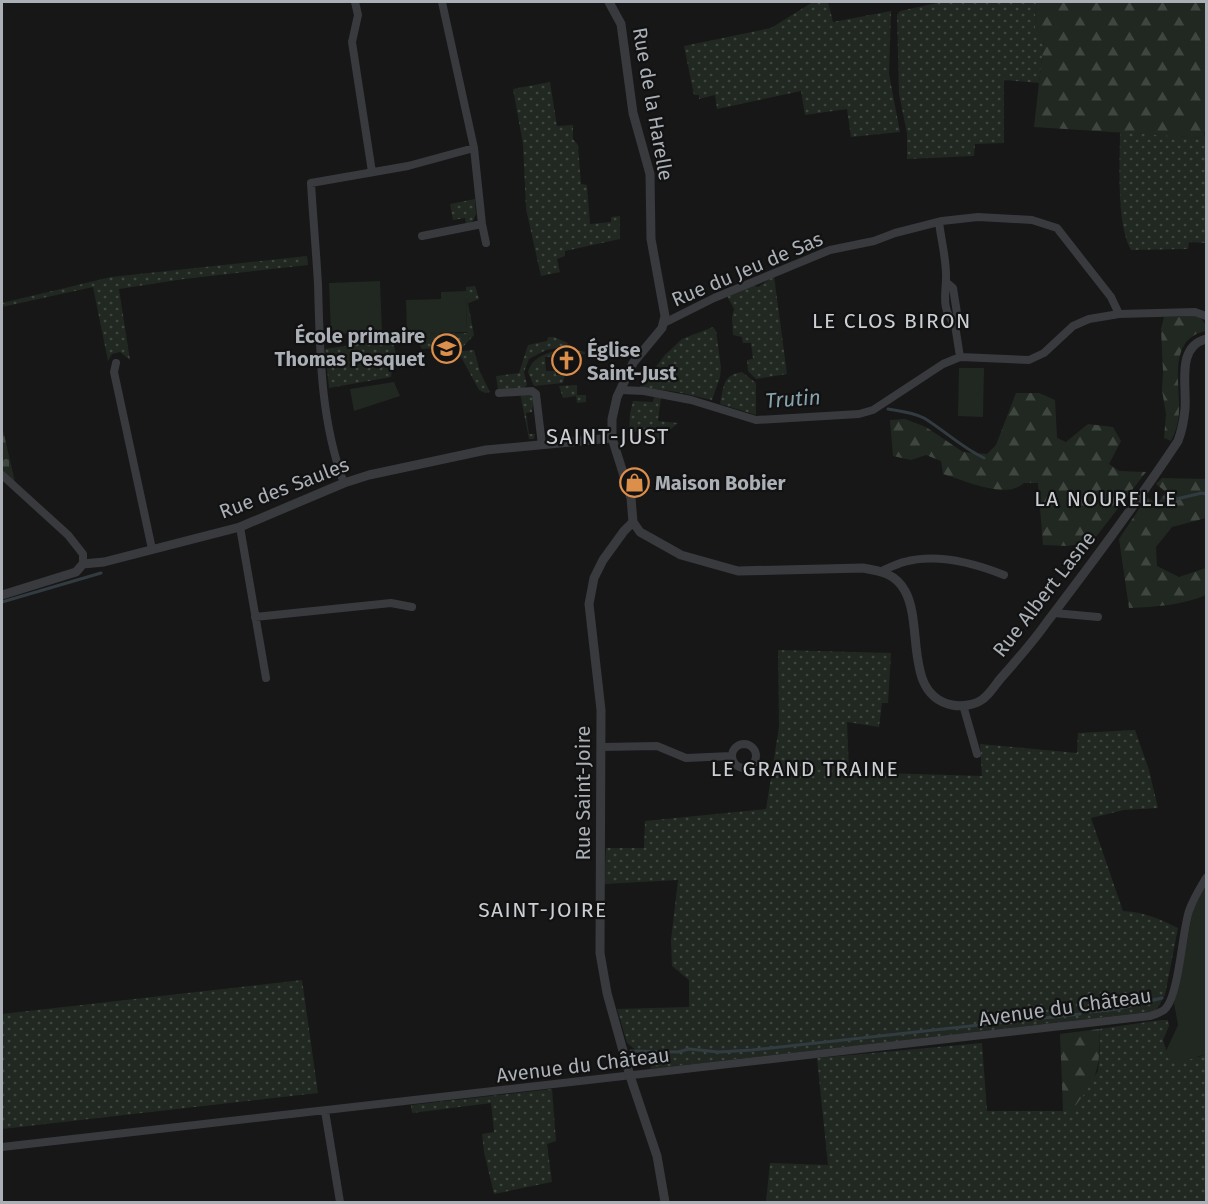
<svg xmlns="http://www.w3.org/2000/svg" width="1208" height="1204" viewBox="0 0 1208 1204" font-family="'Fira Sans',sans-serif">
<defs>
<pattern id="grass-dots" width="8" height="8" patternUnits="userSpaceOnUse" patternTransform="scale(1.5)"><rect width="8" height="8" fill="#212821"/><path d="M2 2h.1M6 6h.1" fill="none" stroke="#3f453f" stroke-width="1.8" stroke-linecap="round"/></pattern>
<pattern id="forest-firs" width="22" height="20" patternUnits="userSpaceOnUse" patternTransform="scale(1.5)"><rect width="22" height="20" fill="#212821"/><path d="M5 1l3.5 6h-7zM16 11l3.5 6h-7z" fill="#3f453f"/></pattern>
<pattern id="cemetery-stones" width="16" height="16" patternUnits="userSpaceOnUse" patternTransform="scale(1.5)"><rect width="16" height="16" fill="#212821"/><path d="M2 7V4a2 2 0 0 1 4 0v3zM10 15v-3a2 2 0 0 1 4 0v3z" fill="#3f453f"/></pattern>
</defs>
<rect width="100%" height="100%" fill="#171718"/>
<path fill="url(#grass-dots)" d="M813 2H828L833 22 891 11 889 74 900 132 851 137 847 109 805 115 801 91 717 109 715 95 699 99V95H694L684 46 771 28Z
M941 2H1036L1035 27 1044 39 1039 83 1004 80V143L975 144 974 156 907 159V133L899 94 897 15 900 11Z
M550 82 557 126 573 125V139L578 145 581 184 587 185 590 224 611 222V217L620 216V239L565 251V256L557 259 560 272 541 276 526 209 523 144 513 89Z
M1120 132 1205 138 1206 154V241L1205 243 1189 242 1188 249 1131 250C1116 223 1120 163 1120 132Z
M475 199 476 214 473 221 466 224 465 218 453 220 450 204Z
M307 256 308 265 184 279 119 289 130 360 120 352 112 354 108 361 93 287 2 307V303L111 277Z
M774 276 787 374 756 379 748 371 747 360 753 359 751 343H743L742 337 733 335 732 317 734 309 727 296 753 285 758 287Z
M475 286 479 299 468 303 474 335 462 348H457L443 334 467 333 466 287Z
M713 327 716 331 721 368 720 377 712 400 677 392 640 387 665 355 682 339Z
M439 333C444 341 457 348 457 357L440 358 442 353 438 348 422 349 419 344 423 337 421 334Z
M548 337H554L568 343 567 346 546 350 529 359 524 372 527 385 524 388 498 390 496 376 519 373 528 345 547 341Z
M392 339 398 361 393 362 391 377 329 388 325 349Z
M572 349 585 352V354L545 357 546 371H556V375L565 374 563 383 534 386 528 372C533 354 555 350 572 349Z
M474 350 480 372 490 392 485 393 479 390 460 355 461 351Z
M742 372 756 383V415L720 404C724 387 722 375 742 372Z
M577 385V395H586V402L577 403 576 396 563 398 559 386Z
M520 393H530L534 397 532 412 526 413 529 434H535L534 439H529Z
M654 397 661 398 658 421 678 423 659 439 645 438 644 429 629 434 630 414 633 401 653 402Z
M778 650 891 653 888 703H882L879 727 847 722 849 772 982 776 980 744 1077 753 1078 733 1135 730 1149 770 1158 808 1124 810 1091 818 1123 911C1144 912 1160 919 1178 928L1165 995 1157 1009 1149 1012 650 1069 652 1063 627 1043 617 1009 689 1007V980L672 966 671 940 678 880 604 884 606 848H644L645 821 766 809 779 727Z
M302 980 318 1093 2 1129V1014Z
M1161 1020H1168L1169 1026 1163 1040 1169 1059 1199 1057 1206 1054V1202H766L770 1163 828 1165 817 1058 982 1043 987 1111H1071L1098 1071 1100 1049 1099 1029Z
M552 1089 556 1141 547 1144 552 1182 494 1194 484 1152 482 1134 494 1132 491 1103 412 1113 411 1105Z"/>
<path fill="url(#forest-firs)" d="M1036 2H1206V131L1204 132 1205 138 1034 127 1044 39 1035 27Z
M1197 316C1204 320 1206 324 1206 331 1168 338 1180 383 1179 410 1179 422 1176 431 1171 441L1164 438 1166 414 1162 390 1163 372 1161 329 1164 317Z
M1016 393H1039L1055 400 1057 438 1066 442 1088 424 1113 427 1121 441 1109 464 1119 471 1146 472 1092 542 1067 546 1043 545 1038 483H1024C1005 500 964 480 943 474L941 461 926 455 911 460 893 456 890 420 905 419 926 427 963 452 987 454 996 445Z
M1162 478 1206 479V518L1172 527 1156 547 1157 566 1179 577 1206 568V595C1183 605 1155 607 1129 608L1119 539 1147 497 1157 504 1166 492 1156 484Z
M1099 1029C1101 1069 1097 1080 1071 1111H1063L1060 1034Z"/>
<path fill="url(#cemetery-stones)" d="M2 426 15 482 2 470Z"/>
<path fill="#212821" d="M380 281 382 332 331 334 329 283Z
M466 291 467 332 407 334 406 300 441 299V292Z
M959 368H984L983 417 958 416Z
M394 382 400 396 354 411 350 389Z
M1206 885V1054L1182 1062 1169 1059 1166 1051 1178 1025 1174 1003 1179 985 1193 909Z"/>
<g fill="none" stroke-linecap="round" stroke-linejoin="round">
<path stroke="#323c40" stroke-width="3" d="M888 409C900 411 912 412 924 418 945 431 961 447 984 458
M1164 497 1172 500 1202 493 1206 494
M2 602 101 573
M1090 1012 1118 1009 1162 998
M631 1051 678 1052 689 1049 719 1052 752 1050 1080 1014"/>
<path stroke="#383a3d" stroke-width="8" d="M355 2 358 15 352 42 372 172
M474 148 482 224 486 243
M939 222C941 240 947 261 946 280 945 298 942 309 955 325
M422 236 482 224
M946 282 953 288 957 313 955 325 960 357
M664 323 714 298 830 250 874 241 895 233 942 221 978 217 1032 220 1057 228 1111 297 1119 314
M116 363 114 372 152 549
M621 390 644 391 691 400 756 420 859 414 873 410 943 364 960 357 1029 360 1044 353 1073 326 1089 319 1119 314 1195 312 1206 316
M499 393 532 391 536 394 542 445
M2 475 68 535 83 554V564
M344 483C320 420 320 351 318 284 316 250 313 216 311 183L408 166 474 148 442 2
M240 527 266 678
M882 571C889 568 896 564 904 562 936 553 974 563 1004 575
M1054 613 1098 617
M255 617 391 603 412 607
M963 705 977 754
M732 756a12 12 0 1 1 24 0a12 12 0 1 1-24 0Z
M602 747 657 746 686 758 731 756
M325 1111 340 1202
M2 1147 1150 1016C1155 1014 1162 1013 1166 1008 1179 993 1182 933 1189 911 1193 899 1200 888 1206 878"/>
<path stroke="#383a3d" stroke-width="9" d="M609 2 621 24 633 113 650 174 651 239 665 316 662 328 633 363 617 397 612 419V438L631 498 633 522
M633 522 640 532 681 555 738 571 863 568C881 571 896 574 905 591 924 625 903 695 952 705 962 707 975 705 983 699 990 694 995 685 1001 678 1017 660 1033 642 1047 622 1092 563 1137 503 1178 441 1182 430 1184 420 1185 409 1187 385 1176 347 1206 339
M633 522 624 531 603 560 594 578 589 604 601 710 600 953 607 993 630 1076 657 1156 665 1202
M2 595 76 572 83 564 104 562 240 527 344 483 369 475 486 450 612 438"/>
</g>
<defs>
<symbol id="school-ring" viewBox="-11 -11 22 22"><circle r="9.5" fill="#121213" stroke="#dc8e4b" stroke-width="1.5"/><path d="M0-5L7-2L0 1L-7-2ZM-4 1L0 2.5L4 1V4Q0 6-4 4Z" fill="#dc8e4b"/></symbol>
<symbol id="church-ring" viewBox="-11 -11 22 22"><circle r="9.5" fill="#121213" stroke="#dc8e4b" stroke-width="1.5"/><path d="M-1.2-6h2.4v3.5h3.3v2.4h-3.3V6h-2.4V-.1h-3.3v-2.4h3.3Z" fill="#dc8e4b"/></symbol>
<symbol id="shop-ring" viewBox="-11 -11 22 22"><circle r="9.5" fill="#121213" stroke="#dc8e4b" stroke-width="1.5"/><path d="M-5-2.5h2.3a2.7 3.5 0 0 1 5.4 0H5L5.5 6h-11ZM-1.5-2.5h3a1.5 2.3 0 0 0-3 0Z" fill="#dc8e4b"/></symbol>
</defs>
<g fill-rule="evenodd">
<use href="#school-ring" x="430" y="332" width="33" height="33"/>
<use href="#church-ring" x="550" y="344" width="33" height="33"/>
<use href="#shop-ring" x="618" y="466" width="33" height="33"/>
</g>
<g text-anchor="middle" stroke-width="4.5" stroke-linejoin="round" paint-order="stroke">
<g font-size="20" fill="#aab0b6" stroke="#121213">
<text transform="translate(653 104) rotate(80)" y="7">Rue de la Harelle</text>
<text transform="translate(747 269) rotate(-23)" y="7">Rue du Jeu de Sas</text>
<text transform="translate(284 488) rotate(-21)" y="7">Rue des Saules</text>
<text transform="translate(1044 594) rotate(-52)" y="7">Rue Albert Lasne</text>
<text transform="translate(583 793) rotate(-90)" y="7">Rue Saint-Joire</text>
<text transform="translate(1065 1007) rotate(-8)" y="7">Avenue du Château</text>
<text transform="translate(583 1065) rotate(-7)" y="7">Avenue du Château</text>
</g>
<g font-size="20" font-weight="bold" fill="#aab0b6" stroke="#121213" text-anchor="start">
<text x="425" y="343" text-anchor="end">École primaire<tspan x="425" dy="23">Thomas Pesquet</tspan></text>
<text x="587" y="357">Église<tspan x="587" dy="23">Saint-Just</tspan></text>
<text x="655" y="490">Maison Bobier</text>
</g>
<g font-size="21" letter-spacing="1.5" fill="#cbcfd3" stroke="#121213">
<text x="892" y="328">LE CLOS BIRON</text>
<text x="1106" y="506">LA NOURELLE</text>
<text x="805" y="776">LE GRAND TRAINE</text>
<text x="543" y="917">SAINT-JOIRE</text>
</g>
<g font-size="21" font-style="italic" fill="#86a3ad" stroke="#121213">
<text transform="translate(793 399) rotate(-4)" y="7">Trutin</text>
</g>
<g font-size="22" letter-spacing="1.5" fill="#cbcfd3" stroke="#121213">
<text x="608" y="444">SAINT-JUST</text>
</g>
</g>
<rect width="1208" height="1204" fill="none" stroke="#aab0b6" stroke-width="6"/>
</svg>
